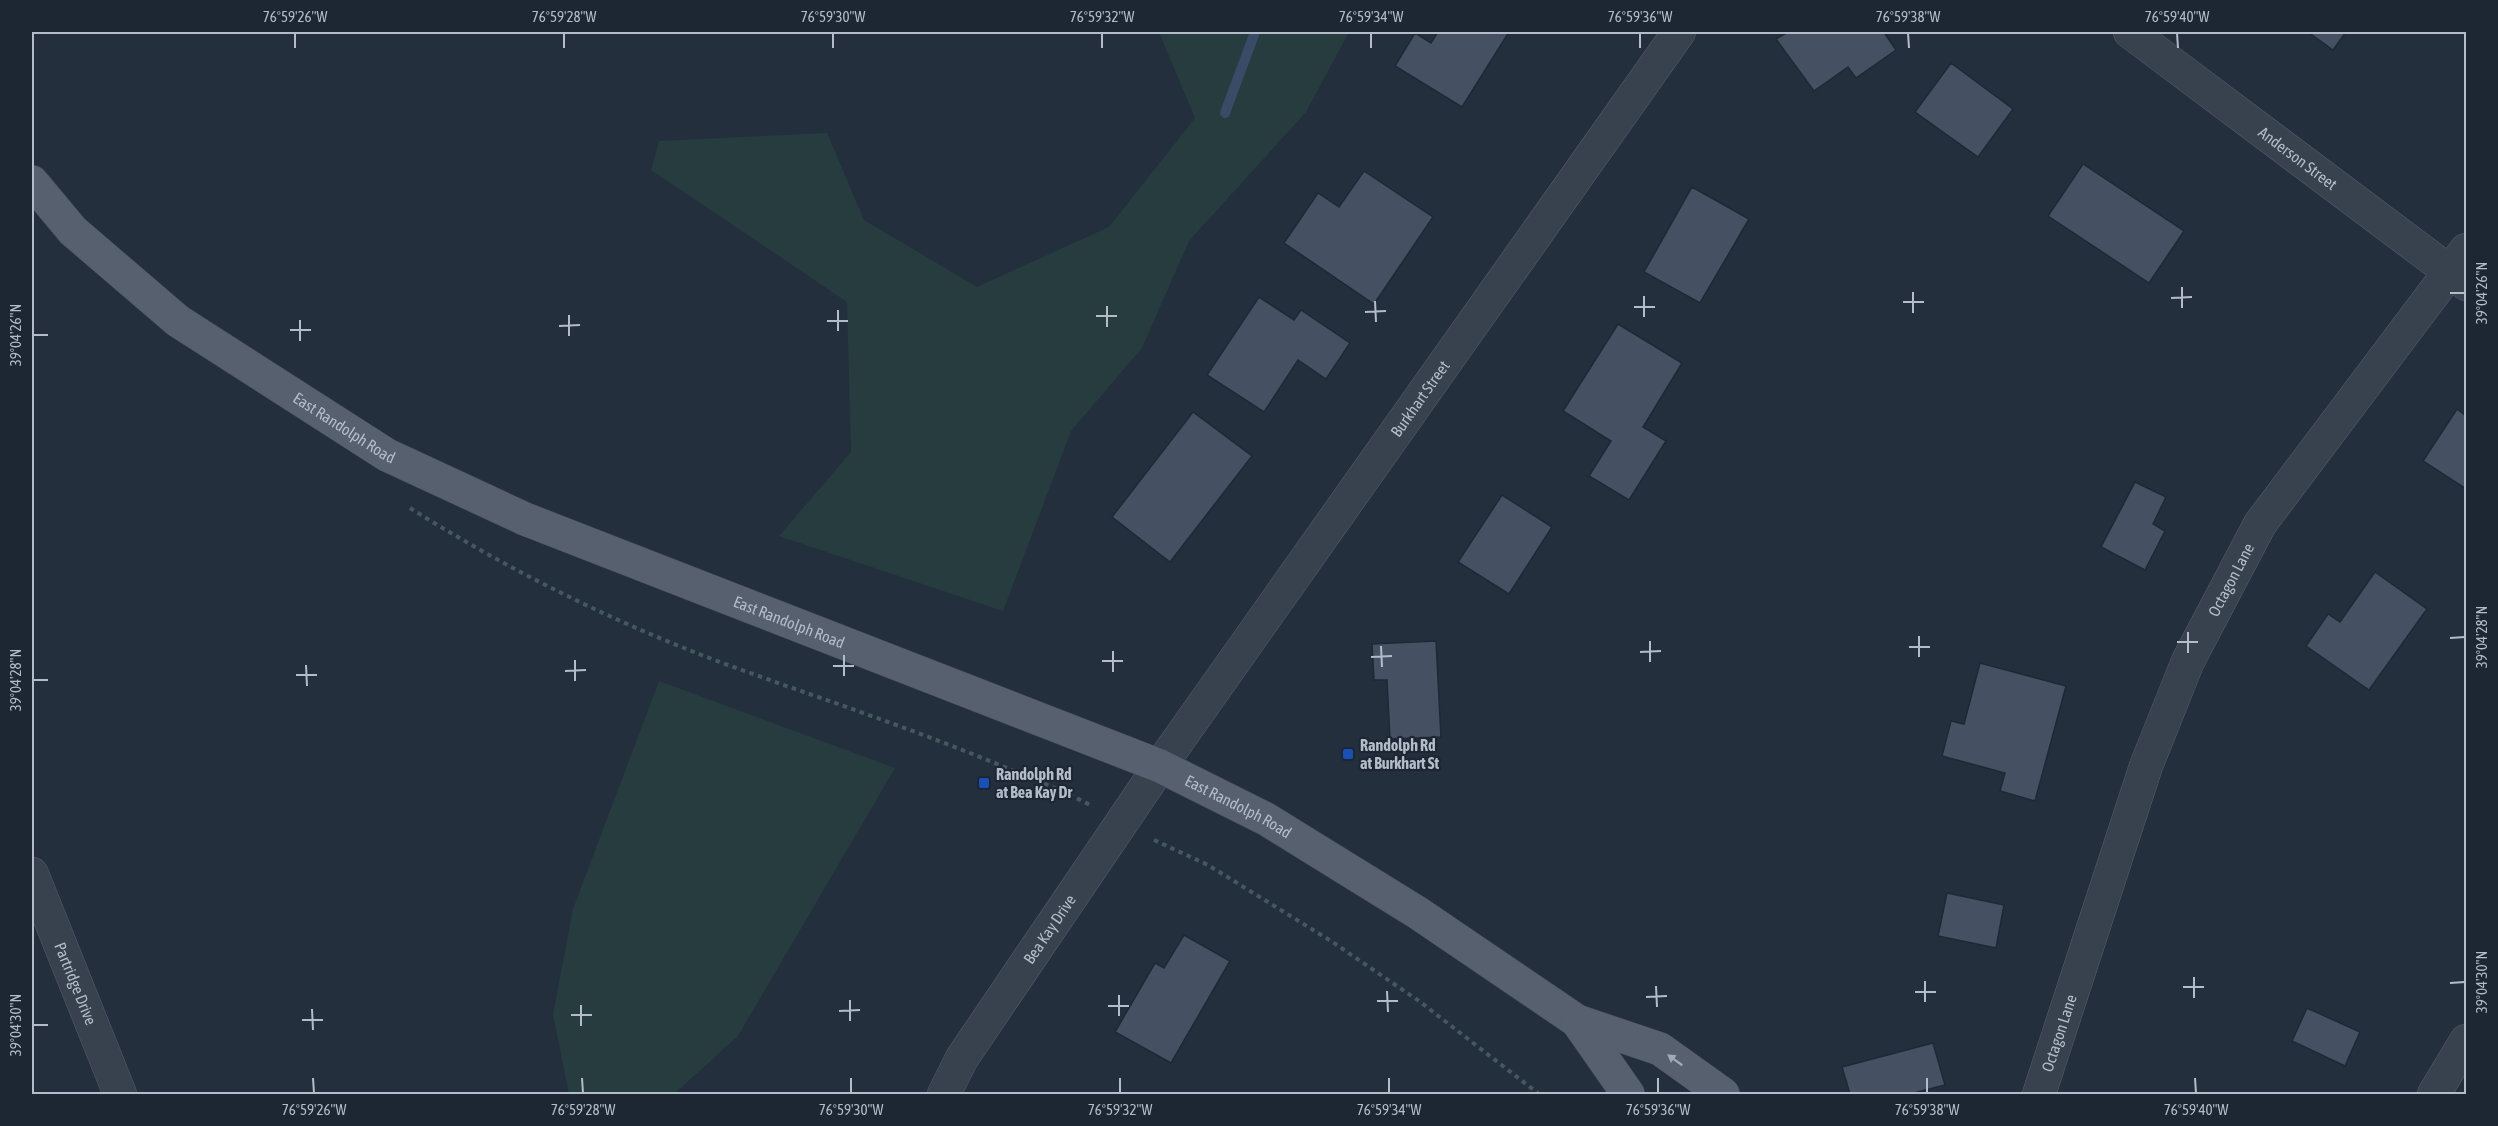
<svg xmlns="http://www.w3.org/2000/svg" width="2498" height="1126" viewBox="0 0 2498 1126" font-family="'Asap Condensed',sans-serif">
<rect width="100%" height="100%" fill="#242f3e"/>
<path fill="#263c3f" d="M1159 32H1349L1306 112 1189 241 1142 348 1071 431 1003 611 779 536 851 452 847 302 651 170 659 141 827 133 864 220 977 287 1109 227 1195 118Z
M659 681 895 768 738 1036 674 1094H569L553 1014 573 909Z"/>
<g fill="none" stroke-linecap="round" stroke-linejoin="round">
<path stroke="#394c67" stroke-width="10" d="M1225 113 1255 32"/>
</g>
<path fill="#455162" stroke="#1f2835" stroke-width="1.5" d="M1438 32H1509L1462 107 1395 66 1415 33 1431 43Z
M1788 32H1888L1885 34 1896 50 1856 78 1848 67 1814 91 1776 39Z
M2308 32H2346L2333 50Z
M1951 63 2013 109 1978 157 1915 112Z
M2083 164 2184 231 2149 283 2048 216Z
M1364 171 1433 217 1374 304 1284 243 1318 193 1339 207Z
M1692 187 1749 219 1700 303 1644 272Z
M1259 297 1294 320 1301 310 1350 343 1326 379 1298 360 1264 412 1207 375Z
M1618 324 1682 363 1643 427 1666 441 1629 500 1589 476 1611 441 1563 411Z
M2457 409 2466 416V489L2423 461Z
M1193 412 1252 456 1170 562 1112 517Z
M2135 482 2166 497 2153 524 2165 531 2145 570 2101 547Z
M1502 495 1552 527 1509 594 1458 562Z
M2375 572 2427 609 2369 690 2306 646 2328 614 2340 622Z
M1436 641 1441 737 1390 739 1387 680H1374L1372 644Z
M1980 663 2066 686 2035 801 2000 791 2005 773 1942 756 1951 721 1964 724Z
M1947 893 2004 905 1996 948 1938 936Z
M1184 935 1230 961 1171 1063 1115 1032 1155 963 1164 968Z
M2307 1008 2360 1032 2345 1066 2292 1041Z
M1933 1043 1945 1085 1910 1094H1850L1842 1067Z"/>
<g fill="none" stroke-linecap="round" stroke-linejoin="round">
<defs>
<g id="minor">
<path id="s1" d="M2130 32 2466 284"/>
<path id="s2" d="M32 874 120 1094"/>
<path id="s3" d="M944 1094 962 1058 1160 766 1679 32"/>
<path id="s4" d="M2039 1094 2146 766 2188 661 2260 524 2466 250"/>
<path d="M2434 1094 2466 1041"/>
</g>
<g id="major">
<path id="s5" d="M32 182 73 231 178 321 387 455 525 519 1160 766 1266 819 1418 913 1577 1021 1660 1049 1723 1094"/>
<path d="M1577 1021 1628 1094"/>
</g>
</defs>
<use href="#minor" stroke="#565f6c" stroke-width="34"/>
<use href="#major" stroke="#414a57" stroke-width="34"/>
<path stroke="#44595c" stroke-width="4" stroke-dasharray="4.5 4.5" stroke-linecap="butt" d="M410 508C510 571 617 624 728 665 816 697 905 726 992 762 1026 776 1060 789 1092 806
M1154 840 1208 865 1331 941 1419 1001 1539 1094"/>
<use href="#minor" stroke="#38414e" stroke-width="33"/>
<use href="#major" stroke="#56606e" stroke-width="33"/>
</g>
<defs><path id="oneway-solid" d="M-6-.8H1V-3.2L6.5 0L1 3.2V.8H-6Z" transform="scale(1.5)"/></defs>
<use fill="#a1aab7" href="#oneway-solid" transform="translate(1675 1060) rotate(-144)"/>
<path fill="none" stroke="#b4bcc9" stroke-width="2" d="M295 33V48M564 33V48M833 33V48M1102 33V48M1371 33V48M1640 33V48M1908 33 1909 48M2177 33 2178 48M2182 287V308M1913 292V313M2450 293H2465M1644 296V317M2171 298 2192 297M1375 301 1376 322M1903 302H1924M1107 306V327M1634 307H1655M838 310V331M1365 312 1386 311M569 315V336M1096 316H1117M300 320V341M827 321H848M559 326 580 325M290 330H311M33 335H48M2188 632V653M1919 636V657M2450 638 2465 637M1650 641V662M2177 642H2198M1381 646 1382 667M1909 647H1930M1113 651V672M1640 652 1661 651M844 655V676M1371 657 1392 656M575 660V681M1102 661H1123M306 665 307 686M833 666H854M565 671 586 670M296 675H317M33 680H48M2194 977V998M1925 981V1002M2450 983 2465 982M1656 986 1657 1007M2183 987H2204M1387 991 1388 1012M1915 992H1936M1119 995V1016M1646 997 1667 996M850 1000V1021M1377 1001H1398M581 1005V1026M1108 1006H1129M312 1009 313 1030M839 1011 860 1010M571 1015H592M302 1020H323M33 1025H48M313 1078 314 1093M582 1078 583 1093M851 1078V1093M1120 1078V1093M1389 1078V1093M1658 1078V1093M1927 1078V1093M2195 1078 2196 1093"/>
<g fill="#1a4fb4" stroke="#1d2633" stroke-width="2">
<rect x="1342" y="748" width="12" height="12" rx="3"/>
<rect x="978" y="777" width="12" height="12" rx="3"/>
</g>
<g text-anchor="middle" stroke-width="4.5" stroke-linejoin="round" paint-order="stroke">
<g font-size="16" fill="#b4bcc9" stroke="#1d2633">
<text dy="6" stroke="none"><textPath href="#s1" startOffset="210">Anderson Street</textPath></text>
<text dy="6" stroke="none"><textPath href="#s3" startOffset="843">Burkhart Street</textPath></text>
<text dy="6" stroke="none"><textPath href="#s5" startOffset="400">East Randolph Road</textPath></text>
<text dy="6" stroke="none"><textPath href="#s4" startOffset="550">Octagon Lane</textPath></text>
<text dy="6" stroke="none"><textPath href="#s5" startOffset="886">East Randolph Road</textPath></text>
<text dy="6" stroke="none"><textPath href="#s5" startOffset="1372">East Randolph Road</textPath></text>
<text dy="6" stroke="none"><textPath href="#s3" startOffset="196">Bea Kay Drive</textPath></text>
<text dy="6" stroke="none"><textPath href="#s2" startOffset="118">Partridge Drive</textPath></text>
<text dy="6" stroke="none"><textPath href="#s4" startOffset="64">Octagon Lane</textPath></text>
</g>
<g font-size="16" font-weight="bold" fill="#b4bcc9" stroke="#1d2633" text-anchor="start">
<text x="1360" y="751">Randolph Rd<tspan x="1360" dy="18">at Burkhart St</tspan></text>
<text x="996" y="780">Randolph Rd<tspan x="996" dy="18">at Bea Kay Dr</tspan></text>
</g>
</g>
<rect width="2498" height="1126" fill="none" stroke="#1d2633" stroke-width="66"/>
<rect x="33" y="33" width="2432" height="1060" fill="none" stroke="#b4bcc9" stroke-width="2"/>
<g font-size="15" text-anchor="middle" fill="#b4bcc9">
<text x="295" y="22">76°59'26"W</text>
<text x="564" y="22">76°59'28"W</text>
<text x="833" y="22">76°59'30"W</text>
<text x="1102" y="22">76°59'32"W</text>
<text x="1371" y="22">76°59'34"W</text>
<text x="1640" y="22">76°59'36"W</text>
<text x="1908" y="22">76°59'38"W</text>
<text x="2177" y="22">76°59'40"W</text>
<text transform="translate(2482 293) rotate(-90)" y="5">39°04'26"N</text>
<text transform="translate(16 335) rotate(-90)" y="5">39°04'26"N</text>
<text transform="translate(2482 637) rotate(-90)" y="5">39°04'28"N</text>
<text transform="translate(16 680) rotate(-90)" y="5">39°04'28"N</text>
<text transform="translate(2482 982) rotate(-90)" y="5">39°04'30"N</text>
<text transform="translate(16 1025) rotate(-90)" y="5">39°04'30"N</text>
<text x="314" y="1115">76°59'26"W</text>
<text x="583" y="1115">76°59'28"W</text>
<text x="851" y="1115">76°59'30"W</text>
<text x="1120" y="1115">76°59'32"W</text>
<text x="1389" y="1115">76°59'34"W</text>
<text x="1658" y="1115">76°59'36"W</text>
<text x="1927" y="1115">76°59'38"W</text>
<text x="2196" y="1115">76°59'40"W</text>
</g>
</svg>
